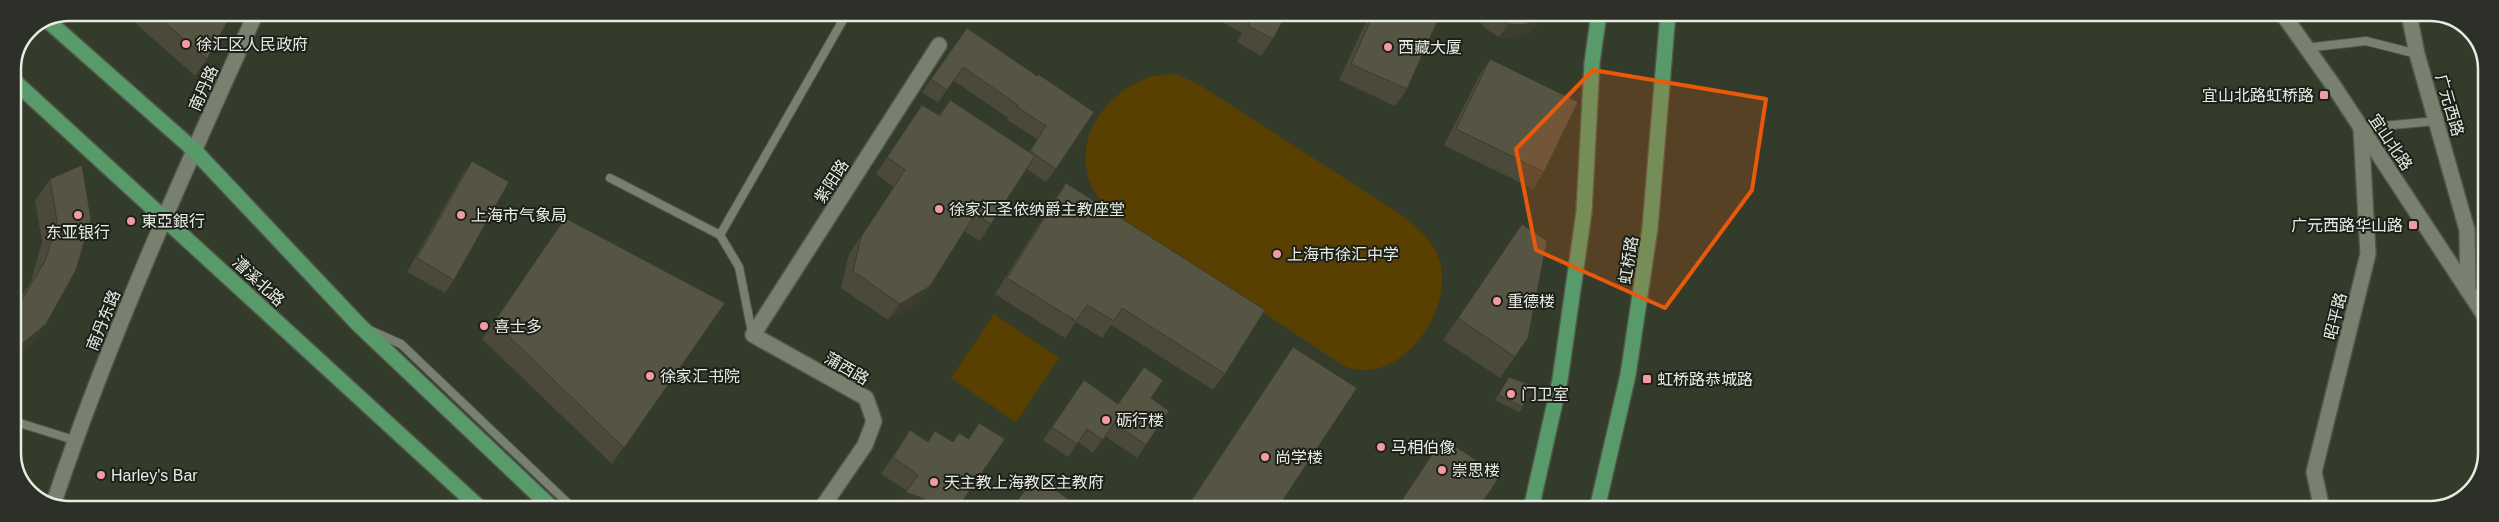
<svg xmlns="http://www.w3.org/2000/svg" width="2499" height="522" viewBox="0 0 2499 522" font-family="Arial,'Noto Sans SC',sans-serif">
<rect width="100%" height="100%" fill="#333b2b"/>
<path fill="#5a4000" d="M1176 74 1198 84 1403 216C1419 229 1437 244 1441 267 1449 310 1410 371 1363 370 1357 370 1350 368 1344 366L1107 209C1098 198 1089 186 1087 172 1078 128 1112 89 1153 76 1160 74 1168 75 1176 74Z
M994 314 1059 358 1016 422 951 378Z"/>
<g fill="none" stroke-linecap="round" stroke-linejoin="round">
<defs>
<path id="service" d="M2305 48 2366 41 2417 54
M2361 128 2436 121
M610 178 720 235 739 267 752 333
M720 235 847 13
M372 331 401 344 574 509
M13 421 74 440"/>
<path id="minor" d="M2409 14 2417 54 2467 230 2468 291
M821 509 865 445 874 421 866 398 753 335 939 45
M2322 509 2314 472 2368 254 2361 128"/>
<path id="tertiary" d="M2282 13 2333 85 2486 318"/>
<path id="secondary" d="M53 505C109 337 183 174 256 13"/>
<path id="primary" d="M48 21 194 150 359 325 553 509
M13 80 481 509
M1531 509 1560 380 1584 212 1592 63 1599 13
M1597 509 1628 375 1650 228 1668 13"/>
</defs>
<use href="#service" stroke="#505749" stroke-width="10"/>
<use href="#minor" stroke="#505749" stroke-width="18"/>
<use href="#tertiary" stroke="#505749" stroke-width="18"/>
<use href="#secondary" stroke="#505749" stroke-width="18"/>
<use href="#primary" stroke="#505749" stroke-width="18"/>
<use href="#service" stroke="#78806f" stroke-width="8"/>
<use href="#minor" stroke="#78806f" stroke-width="15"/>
<use href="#tertiary" stroke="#78806f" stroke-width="15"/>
<use href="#secondary" stroke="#78806f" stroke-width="15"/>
<use href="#primary" stroke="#599a6a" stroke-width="15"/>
</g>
<path fill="#4a493a" d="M124 13H232L207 59 195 76Z
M1207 13H1287L1273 39 1261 56 1237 42 1242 33 1207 14Z
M1370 13H1441L1407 89 1395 106 1339 80Z
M1475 13H1546L1540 22 1529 33 1514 38 1499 37 1486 29 1476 17Z
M967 28 1037 76 1056 169 1046 182 1027 169 991 224 980 241 964 231 930 286 919 302 888 320 841 288 849 254 894 187 876 174 922 105 939 115 950 100 1029 152 1037 139 1007 120 1008 118 953 80 938 103 922 92Z
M1490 59 1544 172 1533 189 1444 145 1479 76Z
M472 161 454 280 445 293 407 272 463 174Z
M82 165 31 345 14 309 31 281 42 242 35 201 50 179Z
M1066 183 1225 374 1213 390 1111 325 1102 338 1076 322 1065 338 995 294 1054 200Z
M565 218 725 303 612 464 482 339Z
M1522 224 1528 338 1500 378 1443 340Z
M1293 347 1277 509H1186L1282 363Z
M1509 377 1523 407 1519 412 1495 400Z
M1084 380 1118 404 1151 398 1169 411 1137 458 1105 436 1093 453 1078 442 1068 457 1043 440Z
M979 423 1005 439 895 509 907 491 881 474 910 430 928 441 935 431 953 442 968 439Z"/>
<path fill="#3c3c2f" d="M1544 13H1546L1540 22 1529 33 1514 38 1499 37 1508 24Z
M930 286 919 302 888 320 900 304Z
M46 324 31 345 13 360V351Z
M906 492 924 499 917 509H895Z"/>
<path fill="#565543" stroke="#3c3c2f" d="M154 13H232L207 59Z
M1247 13H1287L1273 39 1248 26 1253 17Z
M1374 13H1441L1407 89 1351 64Z
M1492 13H1544L1538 19 1524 25 1508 24 1495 16Z
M967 28 1037 76 1038 74 1094 112 1056 169 1030 151 1046 126 1016 106 1018 105 963 67 947 90 931 79Z
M1490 59 1578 102 1544 172 1456 129Z
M950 100 1035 156 991 224 975 214 930 286 900 304 853 271 861 237 905 170 887 157 922 105 940 116Z
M472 161 509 182 454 280 417 258Z
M82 165 91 219 76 270 46 324 13 351V310L19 305 46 259 57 221 50 179Z
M1066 183 1265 310 1225 374 1122 308 1114 321 1087 305 1076 321 1007 278Z
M565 218 725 303 624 448 494 322Z
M1522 224 1547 241 1528 338 1515 357 1458 318Z
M1293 347 1357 388 1277 509H1203L1191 501Z
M1144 367 1163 380 1151 398 1169 411 1146 445 1114 423 1103 440 1087 429 1077 444 1052 427 1084 380 1118 404Z
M1509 377 1528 384 1523 407 1498 395Z
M979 423 1005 439 957 509H915L924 499 906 492 918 475 893 457 910 430 928 442 935 431 953 442 959 433 969 439Z
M1443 438 1500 476 1478 509H1396Z
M1036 475 1081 509H1011Z"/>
<path fill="#e8590c" fill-opacity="0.2" stroke="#e8590c" stroke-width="4" stroke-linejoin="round" d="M1593 70 1766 99 1752 190 1665 308 1536 250 1516 149Z"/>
<g fill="#f49aa3" stroke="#1d2019" stroke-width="2">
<circle cx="186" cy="44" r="5"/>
<circle cx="1388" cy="47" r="5"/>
<rect x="2319" y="90" width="10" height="10" rx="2.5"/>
<circle cx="939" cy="209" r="5"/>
<circle cx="78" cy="215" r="5"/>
<circle cx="461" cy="215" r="5"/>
<circle cx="131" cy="221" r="5"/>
<rect x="2408" y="220" width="10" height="10" rx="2.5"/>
<circle cx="1277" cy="254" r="5"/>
<circle cx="1497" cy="301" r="5"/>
<circle cx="484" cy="326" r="5"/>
<circle cx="650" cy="376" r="5"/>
<rect x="1642" y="374" width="10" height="10" rx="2.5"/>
<circle cx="1511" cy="394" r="5"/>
<circle cx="1106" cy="420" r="5"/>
<circle cx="1381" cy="447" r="5"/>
<circle cx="1265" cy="457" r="5"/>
<circle cx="1442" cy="470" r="5"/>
<circle cx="101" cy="475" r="5"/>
<circle cx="934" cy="482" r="5"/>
</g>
<g text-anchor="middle" stroke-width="4" stroke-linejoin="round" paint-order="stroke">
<g font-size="16" fill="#e7ece2" stroke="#1d2019" text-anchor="start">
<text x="196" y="50">徐汇区人民政府</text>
<text x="1398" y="53">西藏大厦</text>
<text x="2314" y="101" text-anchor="end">宜山北路虹桥路</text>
<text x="949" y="215">徐家汇圣依纳爵主教座堂</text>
<text x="471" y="221">上海市气象局</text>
<text x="141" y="227">東亞銀行</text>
<text x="2403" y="231" text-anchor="end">广元西路华山路</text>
<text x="78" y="238" text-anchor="middle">东亚银行</text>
<text x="1287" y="260">上海市徐汇中学</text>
<text x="1507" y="307">重德楼</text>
<text x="494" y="332">喜士多</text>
<text x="660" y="382">徐家汇书院</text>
<text x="1657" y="385">虹桥路恭城路</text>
<text x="1521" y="400">门卫室</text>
<text x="1116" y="426">砺行楼</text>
<text x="1391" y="453">马相伯像</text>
<text x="1275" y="463">尚学楼</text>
<text x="1452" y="476">崇思楼</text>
<text x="111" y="481">Harley's Bar</text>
<text x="944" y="488">天主教上海教区主教府</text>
</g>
<g font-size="16" fill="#e7ece2" stroke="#1d2019">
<text transform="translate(203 88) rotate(-66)" y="6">南丹路</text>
<text transform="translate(2450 105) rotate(74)" y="6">广元西路</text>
<text transform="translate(2391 142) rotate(56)" y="6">宜山北路</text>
<text transform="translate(831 181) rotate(-57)" y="6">紫阳路</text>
<text transform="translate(1628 260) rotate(-81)" y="6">虹桥路</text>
<text transform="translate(259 281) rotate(43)" y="6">漕溪北路</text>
<text transform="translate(2335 316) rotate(-76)" y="6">昭平路</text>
<text transform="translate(103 320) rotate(-68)" y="6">南丹东路</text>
<text transform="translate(847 368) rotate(30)" y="6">蒲西路</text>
</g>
</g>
<path d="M0 0H2499V522H0ZM69 21H2430A48 48 0 0 1 2478 69V453A48 48 0 0 1 2430 501H69A48 48 0 0 1 21 453V69A48 48 0 0 1 69 21Z" fill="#2d3029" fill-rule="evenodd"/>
<path fill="none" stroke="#e7ece2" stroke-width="2.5" d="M69 21H2430A48 48 0 0 1 2478 69V453A48 48 0 0 1 2430 501H69A48 48 0 0 1 21 453V69A48 48 0 0 1 69 21Z"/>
</svg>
